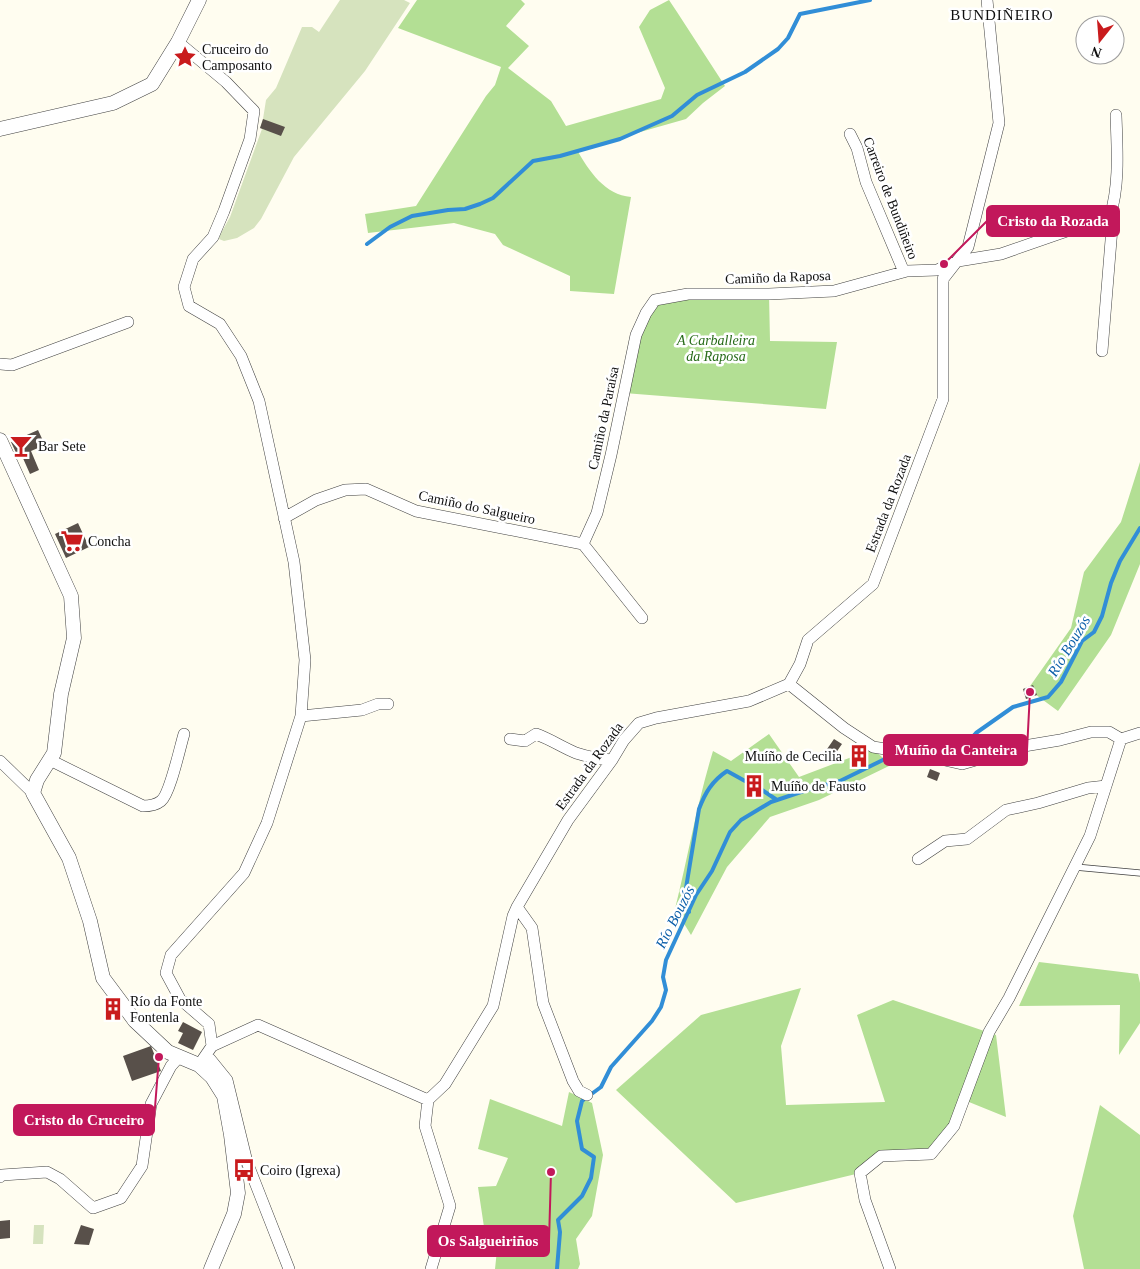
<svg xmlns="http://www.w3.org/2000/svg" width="1140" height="1269" viewBox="0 0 1140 1269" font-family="'Times New Roman',serif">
<rect width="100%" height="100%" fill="#fffdf0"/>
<path fill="#b3df94" d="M417 0H521L525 4 506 26 529 46 508 68 551 101 566 126 661 99 665 88 639 27 650 10 669 0 677 12 725 86 703 103 686 119 577 150C589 171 605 195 631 197L614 294 570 291V276L503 245 495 234 454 223 368 233 365 214 416 206 486 96 495 85 501 67 398 28Z
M769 294 770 341 837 342 826 409 624 393 636 335 655 300Z
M1140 462V564L1111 635 1058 711 1028 689 1071 628 1084 572 1121 522Z
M769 734 799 777 873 749 891 765 819 800 770 817 727 867 691 935 675 909C688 857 697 803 713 751L731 761Z
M1039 962 1138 974 1140 983V1023L1119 1055 1120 1005 1019 1006Z
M801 988 781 1046 786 1105 885 1102 857 1015 893 1000 996 1035 1006 1117 964 1100 931 1154 881 1156 860 1173 736 1203 616 1090 701 1015Z
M569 1092 592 1103 603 1155 592 1216 576 1239 580 1264 578 1269H495L499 1231 484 1227 478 1187 496 1186 508 1158 478 1149 490 1099 562 1126Z
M1100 1105 1140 1135V1269H1084L1073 1216Z"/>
<path fill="#d6e3be" d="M340 0H404L410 3 365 71 294 157 261 219 254 228 237 238 224 241 219 239 220 235 230 217 262 129 260 128 263 119 266 100 276 88 302 27H312L319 32Z
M34 1225H44L43 1244H33Z"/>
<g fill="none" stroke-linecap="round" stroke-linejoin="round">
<path stroke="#318ed7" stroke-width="4" d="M367 244 390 227 412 216 448 210 465 209 480 204 493 198 533 161 560 156 620 139 672 116 697 95 745 72 778 49 788 38 800 14 870 0
M955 756 976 733 1013 707 1048 697 1061 682 1082 641 1094 632 1102 616 1111 583 1120 561 1140 528
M759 788 777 800
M689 912 685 894 699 809C705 793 712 781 727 771L745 781
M557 1269 560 1232 558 1220 582 1196 591 1178 594 1157 582 1149 577 1121 582 1101 601 1087 611 1067 652 1021 661 1007 666 990 663 977 666 960 696 895 712 871 730 832 741 820 771 802 813 788 840 781 889 757 923 763"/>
</g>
<path fill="#58504a" d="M263 119 285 127 281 136 260 128Z
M38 430 45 445 31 451 39 470 30 474 22 456 18 457 11 442Z
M78 523 89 547 66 558 55 534Z
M1033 685 1037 695 1026 699 1023 689Z
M834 739 842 744 833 757 825 752Z
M858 746 866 748 861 765 853 763Z
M930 769 940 773 937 781 927 777Z
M752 780 760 785 755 793 747 788Z
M111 1001 120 1013 114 1018 105 1006Z
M183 1022 202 1032 193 1050 178 1043 183 1033 178 1031Z
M151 1046 161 1071 132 1081 123 1056Z
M10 1220V1238L0 1239V1221Z
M81 1225 94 1229 89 1245 74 1244Z"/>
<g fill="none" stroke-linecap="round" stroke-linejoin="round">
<defs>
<path id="service" d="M1075 867 1140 873"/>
<path id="minor" d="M178 42 226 82 254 111 250 139 224 211 213 237 193 259 184 287 189 306 220 324 241 356 259 401 294 562 305 660 301 716 267 823 244 873 171 955 166 973 180 999 209 1024 212 1046
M850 134 857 148 866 182 904 272
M1110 216C1120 184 1117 148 1116 115
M0 364 12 365 128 322
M284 518 316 500 345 490 366 489 416 511 583 544
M583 544 597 513 611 455 636 335 646 313 655 300 688 294H769L834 291 907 271 937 270 958 261 1001 254 1110 216 1112 228 1102 351
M583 544 642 618
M789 684 844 728 873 747 923 755 962 764 1024 746 1060 740 1091 732H1109L1121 739
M301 716 362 710 378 704H388
M510 739 525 741 536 734C550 739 562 747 576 753 588 757 600 759 612 760
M1121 739 1140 733
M50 760 143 806C149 806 156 805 161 801 170 794 180 747 184 734
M0 761 33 793
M918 859 945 841 967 839 1006 810 1038 803 1088 788 1106 786
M517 907 532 928 543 1003 573 1081 579 1091 587 1095
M205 1057 210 1059 227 1080 247 1162 289 1269
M199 1065 212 1046 258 1025 428 1100 445 1084 493 1006 513 916 517 907 568 820 612 760 624 740 639 723 656 718 749 701 789 684 800 664 808 640 873 584 943 399V279L968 247 999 123 987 0
M428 1100 425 1126 450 1206 431 1269
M0 1177 2 1175 47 1172 60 1179 93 1208 121 1198 142 1166 151 1104 171 1066 179 1057
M890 1269 865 1200 860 1173 881 1156 931 1154 954 1126 989 1032 1009 998 1090 836 1121 739"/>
<path id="tertiary" d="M0 129 113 103 152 84 178 42 199 0
M0 440 71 596 74 638 61 694 54 753 37 780 33 793 69 858 90 921 103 978 135 1021 168 1052 199 1065 212 1077 224 1096 231 1135 238 1193 234 1214 211 1269"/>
</defs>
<use href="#service" stroke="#414141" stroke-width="7"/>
<use href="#minor" stroke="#414141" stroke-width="12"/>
<use href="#tertiary" stroke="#414141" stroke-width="15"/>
<use href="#service" stroke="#fff" stroke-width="5.5"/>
<use href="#minor" stroke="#fff" stroke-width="11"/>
<use href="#tertiary" stroke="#fff" stroke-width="14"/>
</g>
<defs>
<symbol id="sight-bare" viewBox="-9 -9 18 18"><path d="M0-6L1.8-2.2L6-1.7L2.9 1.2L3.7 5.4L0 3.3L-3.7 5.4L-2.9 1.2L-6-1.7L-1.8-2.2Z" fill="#c91b1d" stroke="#fff" stroke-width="2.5" paint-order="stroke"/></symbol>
<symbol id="bar-bare" viewBox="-9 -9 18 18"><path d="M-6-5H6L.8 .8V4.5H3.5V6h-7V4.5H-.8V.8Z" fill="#c91b1d" stroke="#fff" stroke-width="2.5" paint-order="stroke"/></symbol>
<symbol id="supermarket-bare" viewBox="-9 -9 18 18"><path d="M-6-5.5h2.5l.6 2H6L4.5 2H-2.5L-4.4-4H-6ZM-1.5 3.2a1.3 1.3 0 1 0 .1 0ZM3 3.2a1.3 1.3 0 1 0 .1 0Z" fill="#c91b1d" stroke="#fff" stroke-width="2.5" paint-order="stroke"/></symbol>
<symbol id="building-bare" viewBox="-9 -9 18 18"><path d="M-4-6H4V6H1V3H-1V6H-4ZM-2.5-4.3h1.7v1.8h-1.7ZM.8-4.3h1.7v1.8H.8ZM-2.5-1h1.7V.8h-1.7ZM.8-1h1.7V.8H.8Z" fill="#c91b1d" stroke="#fff" stroke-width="2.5" paint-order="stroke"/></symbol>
<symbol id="bus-bare" viewBox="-9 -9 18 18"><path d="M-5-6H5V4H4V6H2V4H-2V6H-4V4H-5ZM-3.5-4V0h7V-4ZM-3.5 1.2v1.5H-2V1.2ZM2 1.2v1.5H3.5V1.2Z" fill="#c91b1d" stroke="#fff" stroke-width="2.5" paint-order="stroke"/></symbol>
</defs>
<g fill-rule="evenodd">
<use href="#sight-bare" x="169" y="41" width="32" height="32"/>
<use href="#bar-bare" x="5" y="430" width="32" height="32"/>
<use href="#supermarket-bare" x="56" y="525" width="32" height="32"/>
<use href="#building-bare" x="843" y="740" width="32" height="32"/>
<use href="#building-bare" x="738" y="770" width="32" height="32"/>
<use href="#building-bare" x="97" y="993" width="32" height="32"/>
<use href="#bus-bare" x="228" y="1154" width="32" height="32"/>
</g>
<g text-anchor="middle" stroke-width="5" stroke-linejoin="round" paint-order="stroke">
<g font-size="14" fill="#0e0e0e" stroke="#fff" text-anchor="start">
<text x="202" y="54">Cruceiro do<tspan x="202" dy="16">Camposanto</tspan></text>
<text x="38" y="451">Bar Sete</text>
<text x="88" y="546">Concha</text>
<text x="842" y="761" text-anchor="end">Muíño de Cecilia</text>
<text x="771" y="791">Muíño de Fausto</text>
<text x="130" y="1006">Río da Fonte<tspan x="130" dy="16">Fontenla</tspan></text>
<text x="260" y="1175">Coiro (Igrexa)</text>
</g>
<g font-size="14" fill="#0e0e0e" stroke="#fff">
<text transform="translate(891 198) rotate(69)" y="5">Carreiro de Bundiñeiro</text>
<text transform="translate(778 277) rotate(-2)" y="5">Camiño da Raposa</text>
<text transform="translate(603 418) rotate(-78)" y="5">Camiño da Paraísa</text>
<text transform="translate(888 503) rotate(-69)" y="5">Estrada da Rozada</text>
<text transform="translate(477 507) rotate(12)" y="5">Camiño do Salgueiro</text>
<text transform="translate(589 766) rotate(-54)" y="5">Estrada da Rozada</text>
</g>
<g font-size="14" font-style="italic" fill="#276b19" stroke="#fff">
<text x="716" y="345">A Carballeira<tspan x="716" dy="16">da Raposa</tspan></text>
</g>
<g font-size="15" letter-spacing="1" fill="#0e0e0e" stroke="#fff">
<text x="1002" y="20">BUNDIÑEIRO</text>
</g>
<g font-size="15" font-style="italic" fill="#0e60aa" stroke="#fff">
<text transform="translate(1069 646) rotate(-59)" y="5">Río Bouzós</text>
<text transform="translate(675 917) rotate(-63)" y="5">Río Bouzós</text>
</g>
</g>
<path fill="none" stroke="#c2185b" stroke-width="2" d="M944 264L987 221M1030 692L1027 750M159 1057L154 1120M551 1172L549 1241"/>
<g fill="#c2185b" stroke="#fff" stroke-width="2">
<circle cx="944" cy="264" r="5"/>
<circle cx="1030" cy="692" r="5"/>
<circle cx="159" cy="1057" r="5"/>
<circle cx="551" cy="1172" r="5"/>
</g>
<g fill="#c2185b" stroke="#c2185b" stroke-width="2">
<rect x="987" y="206" width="132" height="30" rx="5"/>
<rect x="884" y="735" width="143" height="30" rx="5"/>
<rect x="14" y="1105" width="140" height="30" rx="5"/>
<rect x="428" y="1226" width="121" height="30" rx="5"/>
</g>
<g font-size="15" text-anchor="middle" font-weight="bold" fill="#fff">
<text x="1053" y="226">Cristo da Rozada</text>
<text x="956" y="755">Muíño da Canteira</text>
<text x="84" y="1125">Cristo do Cruceiro</text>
<text x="488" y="1246">Os Salgueiriños</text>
</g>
<g transform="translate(1100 40) rotate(197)"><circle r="24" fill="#ffffff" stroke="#9f9f9f"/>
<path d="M0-4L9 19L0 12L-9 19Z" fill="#c91b1d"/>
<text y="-8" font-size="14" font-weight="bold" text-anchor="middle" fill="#0e0e0e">N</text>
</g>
</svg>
